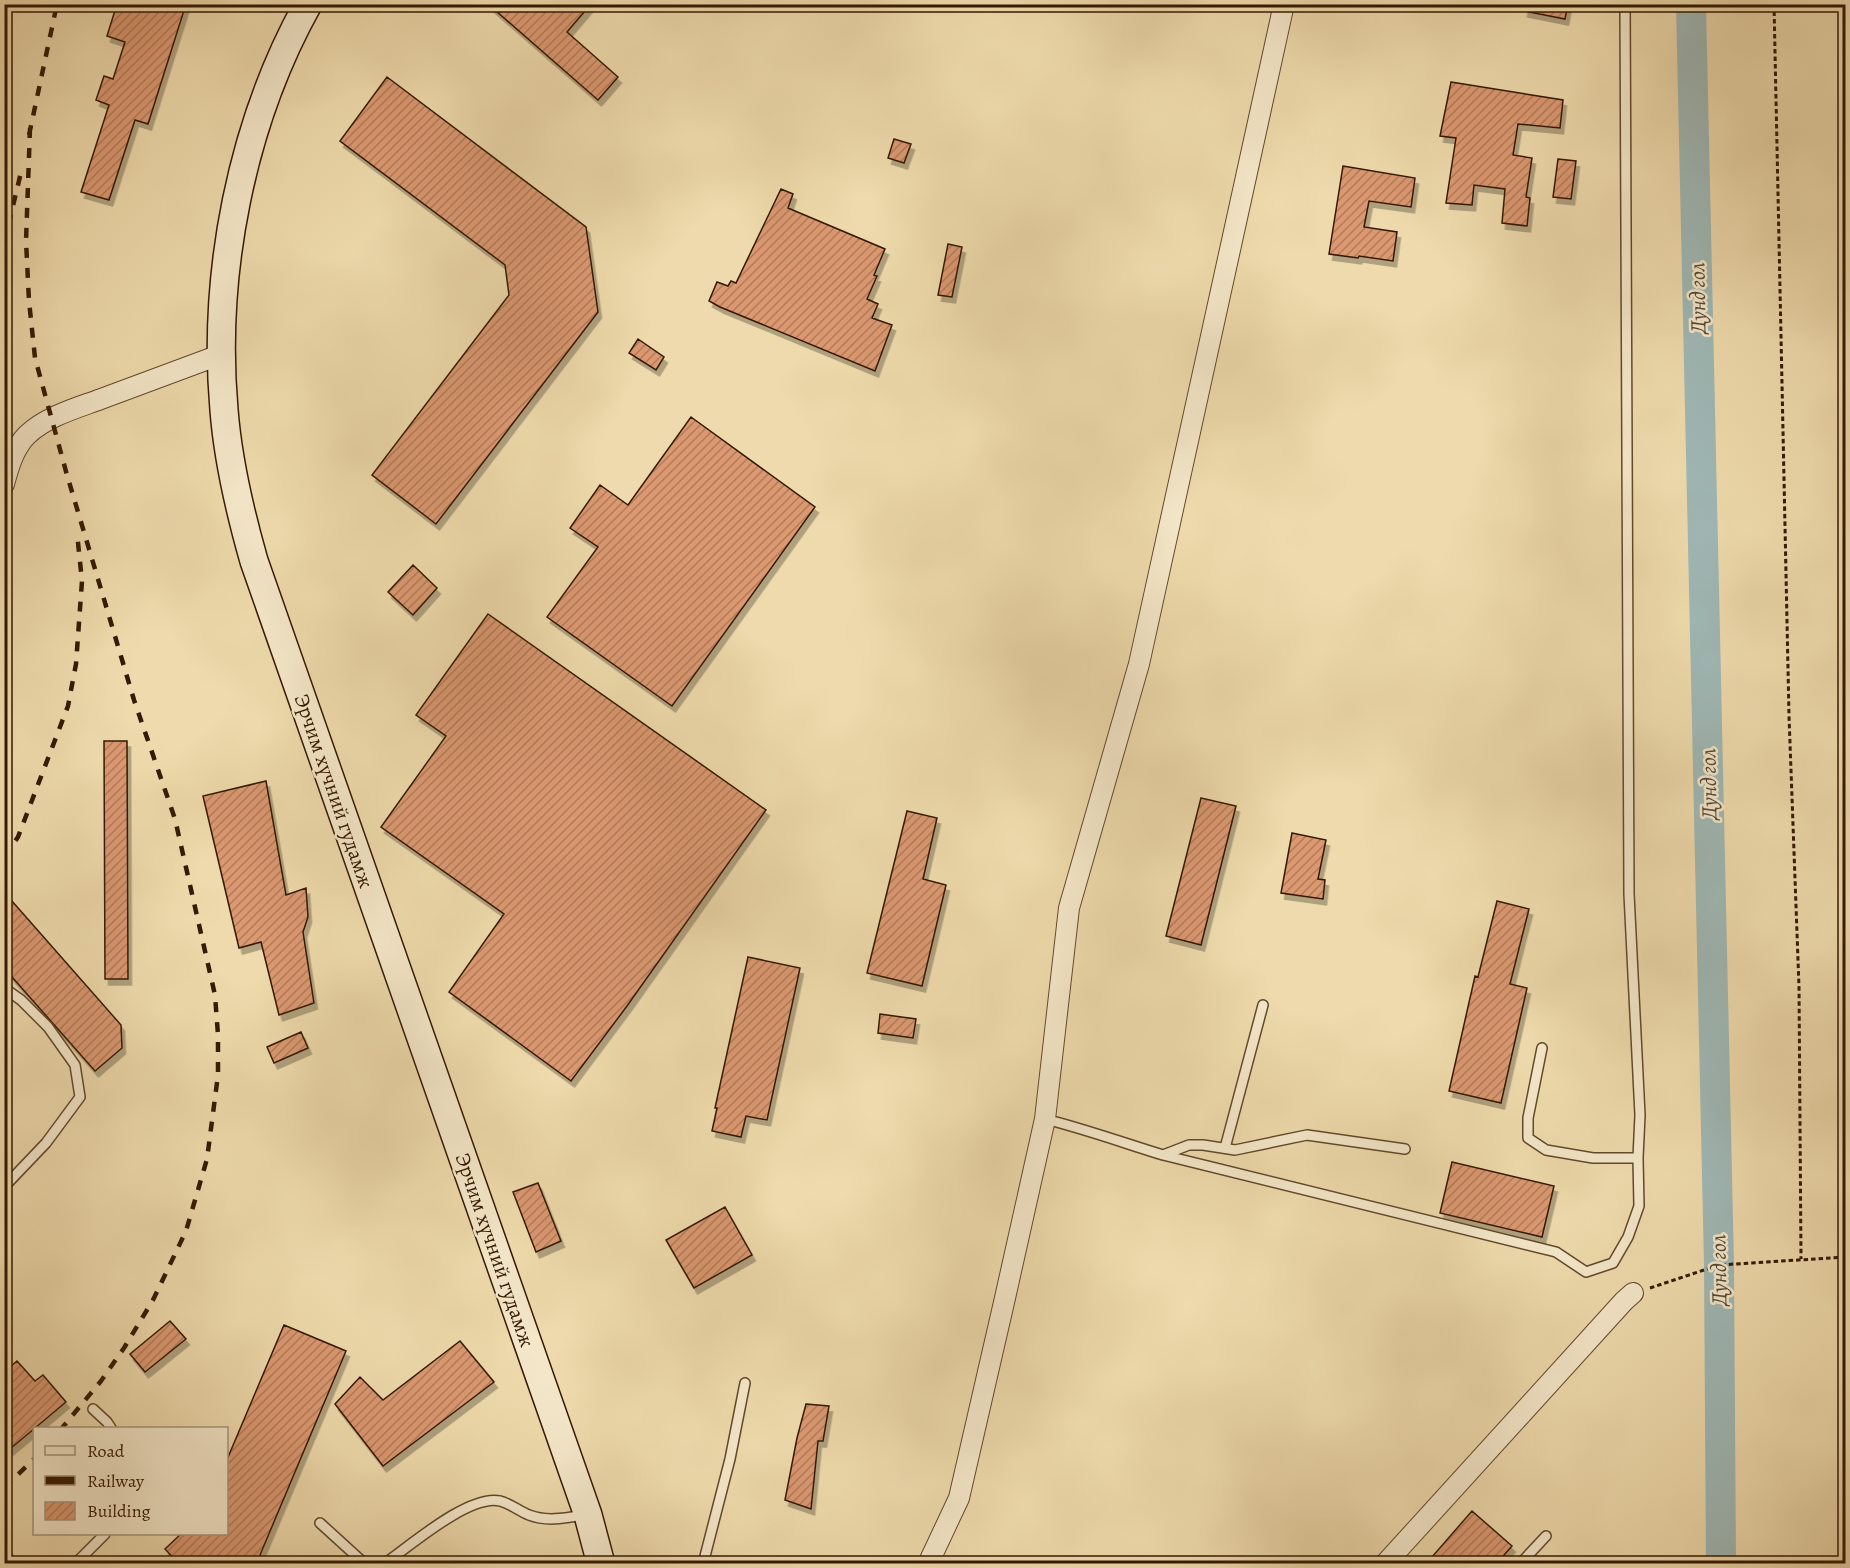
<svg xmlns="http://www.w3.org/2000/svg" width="1850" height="1568" viewBox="0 0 1850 1568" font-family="Alegreya,serif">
<defs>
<pattern id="building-hatch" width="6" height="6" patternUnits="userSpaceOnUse" patternTransform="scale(1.5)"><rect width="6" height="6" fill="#db9871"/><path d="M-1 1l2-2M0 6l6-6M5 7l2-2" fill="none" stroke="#b27b5a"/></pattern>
<filter id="shadow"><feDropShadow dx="3.5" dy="6" stdDeviation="0" flood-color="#0004"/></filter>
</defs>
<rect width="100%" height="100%" fill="#eedaac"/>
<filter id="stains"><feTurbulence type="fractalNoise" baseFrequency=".00333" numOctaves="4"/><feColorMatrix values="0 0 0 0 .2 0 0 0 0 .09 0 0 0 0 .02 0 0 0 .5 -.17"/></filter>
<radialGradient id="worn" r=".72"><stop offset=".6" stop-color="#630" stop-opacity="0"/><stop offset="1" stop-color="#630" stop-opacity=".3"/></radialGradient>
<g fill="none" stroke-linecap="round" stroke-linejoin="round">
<path stroke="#9fb8b5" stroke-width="30" d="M1691 4 1719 1265 1721 1564"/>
</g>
<path fill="url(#building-hatch)" stroke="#341901" stroke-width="1.5" filter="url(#shadow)" d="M117 4H186L148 124 135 120 109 200 81 192 109 105 96 100 104 76 113 79 125 42 107 36Z
M488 4H591L567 32 618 77 598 100Z
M1525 4H1568L1565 19 1524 11Z
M387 77 586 227 598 312 436 524 372 475 509 295 505 265 340 141Z
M1451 82 1563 100 1560 128 1518 124 1513 155 1532 158 1526 197 1530 198 1527 226 1502 223 1505 189 1474 185 1472 205 1446 203 1456 138 1440 136Z
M894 139 911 144 904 163 888 158Z
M1558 159 1576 161 1571 199 1553 197Z
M1343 166 1415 178 1411 207 1369 201 1364 227 1397 232 1393 261 1359 256 1358 258 1329 254Z
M781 189 793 194 788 208 885 249 874 275 877 276 867 299 878 304 872 318 892 325 875 371 720 307 709 301 717 282 728 286 731 281 736 283Z
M948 244 962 247 952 297 938 295Z
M638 339 664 357 656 370 629 353Z
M691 417 815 507 672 706 547 617 598 547 570 528 600 485 628 505Z
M413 565 437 588 413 615 388 592Z
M488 614 766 810 627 1006 571 1081 449 992 504 914 381 827 446 736 416 715Z
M104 741H127L128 979H105Z
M266 781 286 895 306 888 308 917 303 932 314 1003 279 1015 261 942 239 948 203 796Z
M1201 798 1236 806 1201 945 1166 936Z
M907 811 937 818 923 879 946 885 922 986 867 973Z
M1292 833 1326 840 1318 879 1325 880 1323 899 1281 893Z
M4 892 121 1025 122 1048 95 1071 4 968Z
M1497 901 1529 909 1510 984 1527 988 1501 1103 1449 1091 1475 976 1478 977Z
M748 957 800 968 767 1120 746 1116 741 1137 712 1131 717 1108H715Z
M880 1014 916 1019 913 1038 878 1033Z
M301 1032 308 1048 274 1063 267 1047Z
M1452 1162 1554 1186 1542 1237 1440 1213Z
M538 1183 561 1241 536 1252 513 1192Z
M725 1207 752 1255 694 1288 666 1240Z
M170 1321 186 1339 145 1372 130 1354Z
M284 1325 346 1351 260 1555 268 1563H178L165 1549 182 1533H226V1462Z
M460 1341 494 1382 383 1466 335 1404 360 1377 383 1400Z
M17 1361 35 1381 43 1375 66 1402 4 1454V1372Z
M806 1404 829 1406 823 1441H818L811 1509 785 1500 797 1438Z
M1472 1511 1512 1546 1497 1563H1438L1431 1558Z"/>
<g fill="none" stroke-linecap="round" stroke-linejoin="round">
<defs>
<path id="service" d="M4 988 21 1000 48 1027 75 1065 80 1097 46 1143 4 1187
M1542 1048 1528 1118V1138L1546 1150 1593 1158H1638L1640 1115 1629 894 1625 4
M1045 1119C1085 1129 1124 1143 1163 1155L1556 1252 1586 1272 1613 1263 1628 1237 1639 1206 1638 1158
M1225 1148 1263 1005
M1163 1155 1189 1145H1203L1235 1150 1307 1135 1405 1149
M93 1409 107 1422 111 1428
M320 1523 365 1564
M4 1553 13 1564
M75 1564 105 1534
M384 1564C410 1546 469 1494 500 1501 511 1504 519 1511 529 1515 547 1522 566 1518 584 1515
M703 1564 730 1459 745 1383
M1520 1564 1546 1536"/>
<path id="minor" d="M4 484C9 466 14 448 27 435 47 416 77 408 101 399 141 384 181 369 222 354
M928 1564 959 1498 1005 1298 1045 1119 1069 908 1139 664 1284 4
M1385 1564 1624 1301 1633 1293"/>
<path id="secondary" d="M308 4C241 124 212 274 224 410 228 461 240 512 254 561L588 1515 601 1564"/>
</defs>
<use href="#service" stroke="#62492c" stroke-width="12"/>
<use href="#minor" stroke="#62492c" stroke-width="22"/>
<use href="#secondary" stroke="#341901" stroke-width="30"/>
<path stroke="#341901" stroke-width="3" stroke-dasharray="4.5 3" stroke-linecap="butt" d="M1774 4 1789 716 1799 987 1801 1259
M1650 1288 1719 1265 1846 1257"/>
<use href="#service" stroke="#f4e7c9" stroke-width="9"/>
<use href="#minor" stroke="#f4e7c9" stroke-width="20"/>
<use href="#secondary" stroke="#f4e7c9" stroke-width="27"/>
<path stroke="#341901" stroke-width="4.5" stroke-dasharray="10 10" stroke-linecap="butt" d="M30 128 26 241 29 301 35 358 67 475 134 700 175 819 215 995 218 1035V1075L207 1159 186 1231 153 1300 124 1348 101 1381 62 1428
M29 135 57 4
M4 244 22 168
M4 857 18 837 68 706 76 664 82 581 77 533
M4 1488 34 1459"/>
</g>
<g text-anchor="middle" stroke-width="5" stroke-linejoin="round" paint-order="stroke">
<g font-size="21" fill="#341901" stroke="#f4e7c9">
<text transform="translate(334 791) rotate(71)" y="7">Эрчим хүчний гудамж</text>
<text transform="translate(495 1250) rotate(71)" y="7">Эрчим хүчний гудамж</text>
</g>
<g font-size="22" font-style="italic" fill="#544937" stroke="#f4e7c9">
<text transform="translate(1697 298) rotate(-91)" y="8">Дунд гол</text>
<text transform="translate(1708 784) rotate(-91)" y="8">Дунд гол</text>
<text transform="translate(1718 1270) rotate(-91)" y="8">Дунд гол</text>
</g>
</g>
<rect width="1850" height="1568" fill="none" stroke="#eedaac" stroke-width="24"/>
<rect x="6" y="6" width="1838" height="1556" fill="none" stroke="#341901" stroke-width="3"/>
<rect x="12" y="12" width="1826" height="1544" fill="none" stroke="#341901" stroke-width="1.5"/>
<rect x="33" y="1427" width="195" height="108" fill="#f4e7c9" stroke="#a79579" stroke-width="1.5"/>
<rect x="45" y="1446" width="30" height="9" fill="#f4e7c9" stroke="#a79579" stroke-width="1.5"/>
<text x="87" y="1457" font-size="18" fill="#341901">Road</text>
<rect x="45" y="1476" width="30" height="9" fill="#341901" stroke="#a79579" stroke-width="1.5"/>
<text x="87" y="1487" font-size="18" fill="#341901">Railway</text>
<rect x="45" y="1502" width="30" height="18" fill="url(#building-hatch)" stroke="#a79579" stroke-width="1.5"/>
<text x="87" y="1517" font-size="18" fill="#341901">Building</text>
<rect width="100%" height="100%" filter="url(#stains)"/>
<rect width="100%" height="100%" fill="url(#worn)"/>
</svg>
